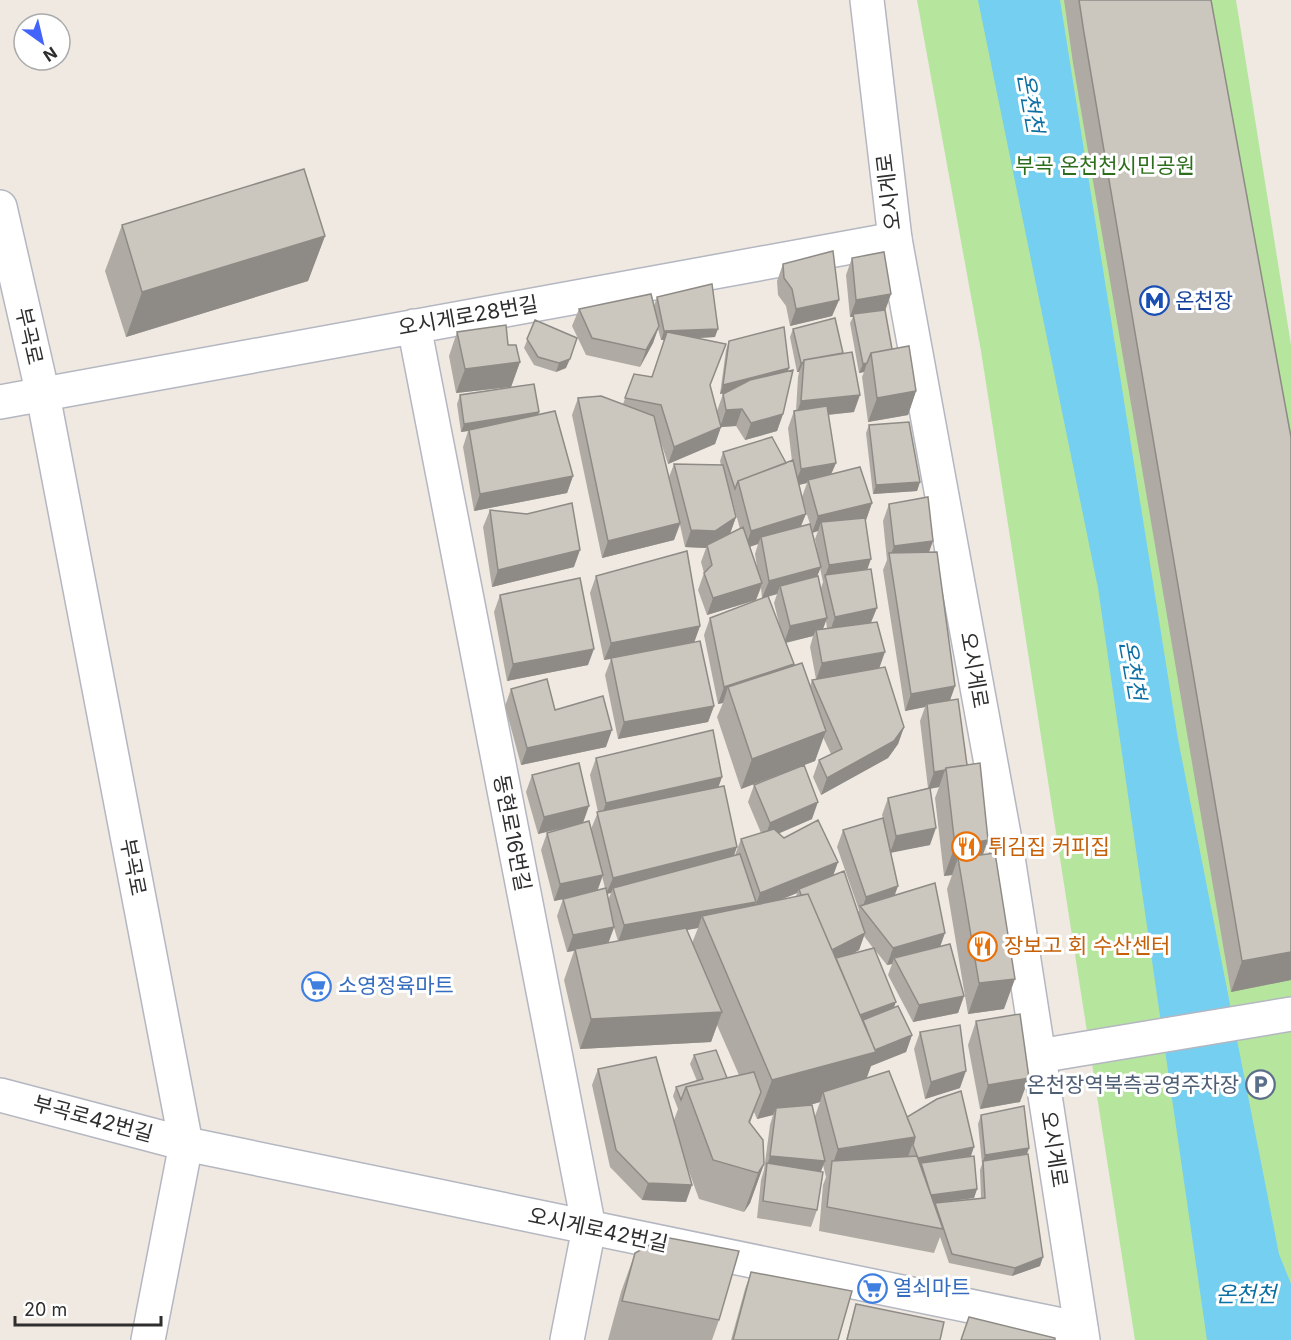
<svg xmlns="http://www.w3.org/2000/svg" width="1291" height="1340" viewBox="0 0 1291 1340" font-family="Inter,'Noto Sans KR',sans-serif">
<rect width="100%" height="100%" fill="#efe9e1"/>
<path fill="#b6e59e" d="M917 0H1236L1291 345V1340H1135L981 351Z"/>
<path fill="#75cff0" d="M978 0H1060L1178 739 1279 1254 1291 1284V1340H1207L1098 588Z"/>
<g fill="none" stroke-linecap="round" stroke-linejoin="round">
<defs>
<path id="minor" d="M414 326 589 1228 567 1340
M0 402 895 239
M1039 1056 1291 1014
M0 1095 186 1144 1081 1329"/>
<path id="secondary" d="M867 0 895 239 1007 851 1083 1340
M0 207 43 395 186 1144 148 1340"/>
</defs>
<use href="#minor" stroke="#b4b7c1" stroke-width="36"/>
<use href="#secondary" stroke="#b4b7c1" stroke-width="36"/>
<use href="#minor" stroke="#fff" stroke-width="33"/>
<use href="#secondary" stroke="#fff" stroke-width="33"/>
</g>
<path fill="#afaba4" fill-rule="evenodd" d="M1064 0H1211L1291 437V980L1231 992 1073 63Z
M122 225 325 236 308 281 126 337 105 271Z
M852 258 891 294 885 310 892 349 916 391 908 415 868 422 862 377 864 372 859 373 850 323 853 317H850L846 275Z
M783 264 839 300 832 316 790 326 786 306 778 295 777 281Z
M657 297 715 337 698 338 726 344 710 386 717 411 723 394 725 393 720 394 726 350 729 341 788 371 783 414 777 431 745 440 736 426 721 427 715 444 668 464 659 436 669 477 674 464 721 465 720 461 723 452 786 463 792 461 788 428 794 411H796L798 377 799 372H797L790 337 793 329 854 412 828 415 836 463 831 474 872 503 866 520 867 569 871 622 879 669 904 727 898 744 888 758 821 795 813 777 819 760 831 754 823 737 815 761 804 765 812 819 779 833 784 838 838 862 833 875 858 913 859 910 837 847 843 830 883 818 882 815 888 798 928 788 920 721 925 707 905 711 883 570 887 560 883 521 889 504 929 552 955 686 950 700 988 840 983 855 1004 1009 968 1014 947 889 952 875 944 876 935 798 939 787 930 789V845L891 852 895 896 941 946 964 996 958 1013 913 1022 888 975 892 964 887 965 875 950 894 1008 912 1035 906 1052 871 1066 866 1079 907 1117 971 1156 977 1189 974 1198 934 1203 935 1205V1203L981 1198 980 1170 982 1164 978 1124 981 1115 1029 1148 1027 1154 1040 1266 1012 1276 949 1263 940 1237 934 1253 819 1231 823 1185 826 1177 823 1165 821 1172 817 1210 811 1227 757 1218 761 1180 764 1170 770 1125 773 1115 757 1119 754 1112 750 1123 764 1164 750 1203 744 1212 699 1199 687 1166 686 1202 642 1200 610 1167 592 1085 598 1069 674 1120 678 1109 673 1096 676 1087 697 1081 690 1064 694 1055 727 1078 739 1075 717 1025 711 1042 580 1049 564 980 574 951 567 952 557 916 563 899 569 898 554 901 541 850 547 833 567 827 538 834 526 792 532 775 591 829 598 812 590 775 596 758 722 777 718 787 734 855H735L741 839 761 833 748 802 754 785 802 766 741 789 717 717 723 703 718 704 704 635 710 618 762 598 761 588 756 600 707 615 698 590 704 573 701 562 706 548 685 547 680 525 674 540 602 558 572 415 578 398 623 404 634 374 652 377 664 340H661L658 329 653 343 640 367 586 355 572 326 579 309 654 306ZM807 483 802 497 799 485ZM729 488 740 529 730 533 736 517ZM802 499 810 524 801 527ZM818 531 815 539 819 559 812 533ZM758 544 755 554 757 567 750 547ZM820 568 823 582 821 588 817 576ZM777 594 774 603 780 627 768 597ZM826 621 827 628 823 629ZM813 636 810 647 816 679 812 680 810 686 793 666 786 643ZM602 876 605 888 597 890ZM611 893 608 900 607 894ZM797 893 796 897 781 900ZM614 928 618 941 608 943ZM698 928 692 943 687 930ZM864 936 873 948 851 954 859 950ZM820 1102 815 1116 807 1106Z
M535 320 566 368 556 372 534 365 524 348Z
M457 332 508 345 520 362 511 387 456 393 449 356Z
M460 395 539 412 538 415 573 476 567 493 474 511 463 447 468 431 461 432 457 404Z
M869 425 920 482 917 491 873 494 866 433Z
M490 510 527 514 574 567 492 587 483 527Z
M596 576 700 626 694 642 714 706 708 722 618 739 605 675 611 659 604 660 590 593Z
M500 595 588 665 507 681 494 612Z
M511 689 555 710 606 747 521 765 505 706Z
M976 1021 1020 1102 980 1109 968 1045Z
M920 1032 960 1088 925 1099 914 1049Z
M635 1253 719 1320 712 1340H608L621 1292Z
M751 1272 838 1340H731L745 1289Z
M856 1304 940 1340H846Z"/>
<path fill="#8e8b86" d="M325 236 308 281 126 337 142 292Z
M891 294 885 311 853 314V317H850L856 300Z
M839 300 832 316 790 326 796 309Z
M659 326 653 343 640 367 646 350Z
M718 329 715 337 661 340 664 331Z
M570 359 566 368 556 372 559 363Z
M520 362 511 387 456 393 465 369Z
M801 363H803L799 372H797Z
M867 363 864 372 859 373 863 364Z
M789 368 786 377 720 394 723 385Z
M916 391 908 415 868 422 877 398Z
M860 395 854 412 795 418 801 401Z
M742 409 736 426 720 427 726 410Z
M539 412 536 421 461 432 464 424Z
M783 414 777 431 745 440 751 423Z
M721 427 715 444 668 464 674 447Z
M836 463 829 479 808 480 807 483 794 486 801 469Z
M573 476 567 493 474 511 480 494Z
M920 482 917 491 873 494 876 485Z
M872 503 866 520 821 522 818 531 812 533 818 516Z
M806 514 799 531 761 537 758 544 745 548 751 531Z
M736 517 730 534 707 545 706 548 685 547 691 530Z
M680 523 674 540 602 558 608 541Z
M933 541 927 558 890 557 894 546Z
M580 550 574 567 492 587 498 570Z
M871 559 865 576 825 575 823 582 829 565Z
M821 567 814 584 780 586 777 594 762 598 769 581Z
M762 583 756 600 707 615 713 598Z
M877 608 870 625 829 634 835 617Z
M827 618 821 634 816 630 813 636 784 643 790 626Z
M700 626 694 643 604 660 611 643Z
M594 649 588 665 507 681 513 664Z
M885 652 879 669 816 680 822 663Z
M794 664 788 681 728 687 723 703 718 704 724 687Z
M955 686 949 703 927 704 925 707 905 711 911 694Z
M714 706 708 722 618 739 624 722Z
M904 727 898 744 888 758 821 795 827 778Z
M612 730 606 747 521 765 527 748Z
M826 731 815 761 741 789 752 759Z
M945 770 939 787 928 789 934 772Z
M722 777 716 794 600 820 606 803Z
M818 802 812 819 764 840 770 823Z
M589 806 583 823 538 834 544 817Z
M936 828 930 845 890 853 896 836Z
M988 840 977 870 958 858 952 875 944 876 955 846Z
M737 847 731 864 613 888 611 893 606 894 613 878Z
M838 862 832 879 799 889 797 893 754 910 760 893Z
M603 875 597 892 554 901 560 884Z
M898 886 892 903 862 909 866 897Z
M756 902 750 919 702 916 698 928 618 942 624 925Z
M614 927 608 944 567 952 573 935Z
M865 933 859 950 833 964 827 953Z
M945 933 939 950 894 958 892 964 887 965 893 948Z
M1291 952V980L1231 992 1242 961Z
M1015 979 1004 1009 968 1014 979 983Z
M964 996 958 1013 913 1022 919 1005Z
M896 1002 890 1018 861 1029 852 1018Z
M722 1012 711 1042 580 1049 591 1019Z
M912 1035 906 1052 871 1066 862 1091 823 1092 820 1102 775 1115 776 1108 773 1115 757 1119 772 1080 871 1051Z
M966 1071 960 1088 925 1099 931 1082Z
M1029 1078 1020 1102 980 1109 988 1085Z
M915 1137 904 1168 832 1166 838 1149Z
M974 1147 971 1156 921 1163 920 1166 917 1158Z
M1029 1148 1026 1156 983 1161 982 1164 985 1155Z
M770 1156 825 1161 818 1178 767 1166Z
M764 1164 750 1203 744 1212 758 1173Z
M648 1183 692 1185 686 1202 642 1200Z
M977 1189 974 1198 927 1204 930 1195Z
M1043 1257 1040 1266 1012 1276 1015 1268Z"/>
<path fill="#cbc7bf" stroke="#8e8b86" stroke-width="1.5" d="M1079 0H1211L1291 437V952L1242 961 1084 33Z
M304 169 325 236 142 292 122 225Z
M833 251 839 300 796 309 792 289 784 278 783 264Z
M884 252 891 294 856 300 852 258Z
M712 284 718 329 664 331 657 297Z
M651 294 659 326 646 350 592 338 579 309Z
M885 310 892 349 871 353 867 363 863 364 853 314Z
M835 318 843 353 804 360 803 363H801L793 329Z
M535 320 577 338 570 359 559 363 538 357 527 339Z
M506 325 508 345H516L520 362 465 369 457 332Z
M784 327 789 368 723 385 729 341Z
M667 332 726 344 710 385 721 427 674 447 661 405 625 398 634 374 652 377Z
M909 346 916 391 877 398 871 353Z
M852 352 860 395 801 401 804 360Z
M793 370 783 414 751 423 742 409 726 410 723 394 750 380Z
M534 384 539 412 464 424 460 395Z
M601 396 654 416 680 523 608 541 578 398Z
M827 406 836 463 801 469 794 411Z
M555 411 573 476 480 494 469 430Z
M909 422 920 482 876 485 869 425Z
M772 437 786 463 738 481 735 489 723 452Z
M793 460 806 514 751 531 738 481Z
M674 464 723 465 736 517 715 531 691 530Z
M860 467 872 503 818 516 808 480Z
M928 497 933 541 894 546 889 504Z
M572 503 580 550 498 570 490 510 527 514Z
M865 518 871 559 829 565 821 522Z
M810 524 821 567 769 581 761 537Z
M743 527 762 583 713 598 704 573 712 565 707 545Z
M687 551 700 626 611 643 596 576Z
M937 552 955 686 911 694 889 553Z
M871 569 877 608 835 617 825 575Z
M818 576 827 618 790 626 780 586Z
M580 578 594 649 513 664 500 595Z
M768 596 794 664 724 687 710 618Z
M877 622 885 652 822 663 816 630Z
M700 641 714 706 624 722 611 658Z
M802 663 826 731 752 759 728 687Z
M885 667 904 727 894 741 827 778 819 760 842 749 812 680Z
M547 679 555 710 603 696 612 730 527 748 511 689Z
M958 699 967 765 946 768 945 770 934 772 927 704Z
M713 730 722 777 606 803 596 758Z
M579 763 589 806 544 817 532 775Z
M980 763 988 840 955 846 946 768Z
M804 765 818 802 770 823 754 785Z
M724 786 737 847 613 878 597 812Z
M930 788 936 828 896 836 888 798Z
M883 818 898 886 866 897 843 830Z
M818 820 838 862 760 893 741 839 774 829 784 838Z
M589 821 603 875 560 884 547 833Z
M995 853 1015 979 979 983 958 858Z
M740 854 756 902 624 925 613 888Z
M844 871 865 933 832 950 808 894 801 895 799 889Z
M935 883 945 933 893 948 860 906Z
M606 888 614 927 573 935 563 899Z
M808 894 876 1052 772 1080 702 916Z
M686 928 722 1012 591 1019 575 949Z
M950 944 964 996 919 1005 894 958Z
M874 948 896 1002 860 1015 836 958Z
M898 1006 912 1035 875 1050 863 1020Z
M1020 1014 1029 1078 988 1085 976 1021Z
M960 1025 966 1071 931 1082 920 1032Z
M716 1050 727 1078 686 1087 681 1100 676 1087 703 1079 694 1055Z
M656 1057 692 1185 648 1183 616 1150 598 1069Z
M889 1071 915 1137 838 1149 823 1092Z
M754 1072 761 1092 749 1122 763 1140 764 1164 758 1173 713 1160 686 1087Z
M961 1091 974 1147 918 1158 913 1145 915 1137 907 1117 937 1099Z
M812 1105 825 1161 770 1156 776 1108Z
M1024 1106 1029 1148 985 1155 981 1115Z
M1028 1154 1043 1257 1015 1268 952 1254 935 1203 985 1198 983 1161Z
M917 1156 943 1229 827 1207 832 1161Z
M974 1156 977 1189 931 1195 921 1163Z
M767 1163 823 1172 817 1210 763 1201Z
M664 1237 739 1251 719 1320 622 1301 635 1253Z
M751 1272 852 1291 838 1340H733Z
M856 1304 944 1322 940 1340H847Z
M969 1317 1055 1338V1340H961Z"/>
<defs>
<symbol id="metro-ring" viewBox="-11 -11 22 22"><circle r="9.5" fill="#fff" stroke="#1a4fb4" stroke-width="1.5"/><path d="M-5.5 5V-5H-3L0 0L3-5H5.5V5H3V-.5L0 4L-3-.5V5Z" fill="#1a4fb4"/></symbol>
<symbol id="restaurant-ring" viewBox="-11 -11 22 22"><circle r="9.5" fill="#fff" stroke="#e8710a" stroke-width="1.5"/><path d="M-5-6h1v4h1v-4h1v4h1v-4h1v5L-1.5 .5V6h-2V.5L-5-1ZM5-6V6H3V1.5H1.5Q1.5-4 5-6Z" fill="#e8710a"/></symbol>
<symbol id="supermarket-ring" viewBox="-11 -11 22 22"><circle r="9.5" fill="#fff" stroke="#3f7fe0" stroke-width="1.5"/><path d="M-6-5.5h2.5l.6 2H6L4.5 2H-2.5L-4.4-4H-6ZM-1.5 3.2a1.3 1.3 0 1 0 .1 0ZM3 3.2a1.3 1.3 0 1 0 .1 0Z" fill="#3f7fe0"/></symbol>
<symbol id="parking-ring" viewBox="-11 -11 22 22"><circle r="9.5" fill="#fff" stroke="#5c6f8a" stroke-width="1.5"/><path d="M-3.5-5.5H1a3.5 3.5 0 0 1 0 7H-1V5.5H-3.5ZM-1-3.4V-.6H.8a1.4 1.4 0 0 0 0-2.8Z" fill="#5c6f8a"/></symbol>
</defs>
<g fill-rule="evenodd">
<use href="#metro-ring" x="1138" y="284" width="33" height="33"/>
<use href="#restaurant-ring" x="950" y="830" width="33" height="33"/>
<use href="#restaurant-ring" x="966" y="930" width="33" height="33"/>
<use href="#supermarket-ring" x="300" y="970" width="33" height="33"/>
<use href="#parking-ring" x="1244" y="1068" width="33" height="33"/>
<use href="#supermarket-ring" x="856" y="1272" width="33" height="33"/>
</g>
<g text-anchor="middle" stroke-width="6" stroke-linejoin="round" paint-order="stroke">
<g font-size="21" fill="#2c6e1b" stroke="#fff">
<text x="1105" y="173">부곡 온천천시민공원</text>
</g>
<g font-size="21" fill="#2e2e2e" stroke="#fff">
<text transform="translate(889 192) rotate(-97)" y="7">오시게로</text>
<text transform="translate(468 316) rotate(-10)" y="7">오시게로28번길</text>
<text transform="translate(29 336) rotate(77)" y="7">부곡로</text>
<text transform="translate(974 670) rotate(80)" y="7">오시게로</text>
<text transform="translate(512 833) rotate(79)" y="7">동현로16번길</text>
<text transform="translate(133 867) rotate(79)" y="7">부곡로</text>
<text transform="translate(93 1119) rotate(15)" y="7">부곡로42번길</text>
<text transform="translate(1054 1149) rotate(81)" y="7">오시게로</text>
<text transform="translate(598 1230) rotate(12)" y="7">오시게로42번길</text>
</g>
<g font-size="21" fill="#164399" stroke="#fff" text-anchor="start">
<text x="1175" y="308">온천장</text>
</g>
<g font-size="21" fill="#c56008" stroke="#fff" text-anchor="start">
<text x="988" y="854">튀김집 커피집</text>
<text x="1004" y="953">장보고 회 수산센터</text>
</g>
<g font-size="21" fill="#366cbe" stroke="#fff" text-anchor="start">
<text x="338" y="993">소영정육마트</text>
<text x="893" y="1295">열쇠마트</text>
</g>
<g font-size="21" fill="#4e5e75" stroke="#fff" text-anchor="end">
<text x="1239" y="1092">온천장역북측공영주차장</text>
</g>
<g font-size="22" font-style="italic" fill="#0d6fa3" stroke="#fff">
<text transform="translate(1031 103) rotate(80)" y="8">온천천</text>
<text transform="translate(1133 670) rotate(80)" y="8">온천천</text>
<text x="1246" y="1302">온천천</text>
</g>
</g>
<g transform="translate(42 42) rotate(146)"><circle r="28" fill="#ffffff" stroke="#ababab" stroke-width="1.5"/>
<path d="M0-4.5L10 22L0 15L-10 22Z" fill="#4264fb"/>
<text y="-9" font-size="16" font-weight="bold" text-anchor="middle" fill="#2e2e2e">N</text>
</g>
<path d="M15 1316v9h146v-9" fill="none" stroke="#2e2e2e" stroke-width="3"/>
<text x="24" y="1316" font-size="18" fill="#2e2e2e" stroke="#ffffff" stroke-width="4.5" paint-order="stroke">20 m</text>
</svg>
